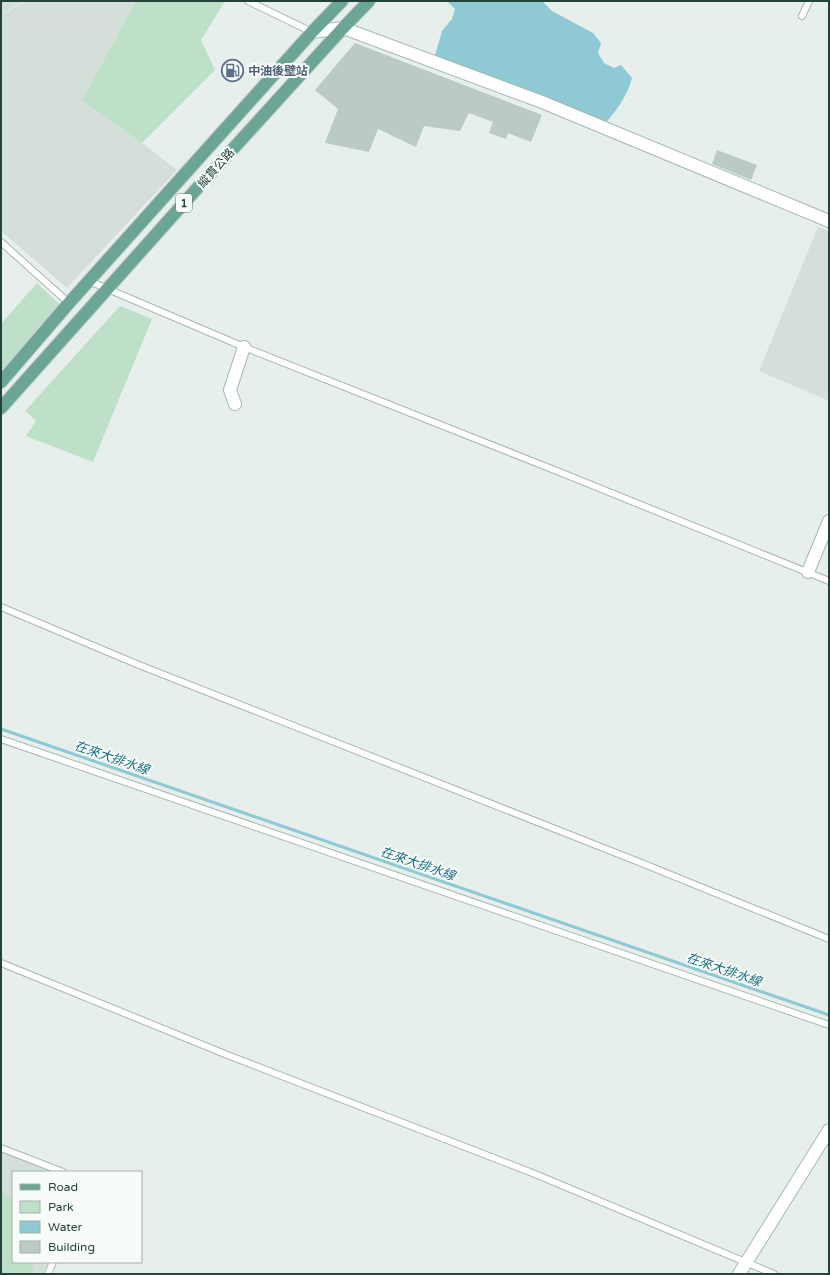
<svg xmlns="http://www.w3.org/2000/svg" width="830" height="1275" viewBox="0 0 830 1275" font-family="'Varela Round','Noto Sans TC',sans-serif">
<rect width="100%" height="100%" fill="#e6efeb"/>
<path fill="#d4dfda" d="M1 1H23L1 15Z
M25 1H136L82 100 132 135 177 170 67 288 1 231V16Z
M818 227 829 231V401L759 371Z
M1 1152 52 1172H13V1262H48L43 1274H1Z"/>
<path fill="#bfe0c8" d="M136 1H225L201 40 215 70 142 143 82 100Z
M37 283 60 305 1 371V324Z
M120 306 152 319 93 462 26 436 36 421 25 411Z
M1 1191 13 1201V1262H34L31 1274H1Z"/>
<path fill="#8ec9d4" d="M447 1H542L552 11 593 33 601 43 598 53 604 63 614 68 621 65 632 78C627 97 616 111 603 126L434 59 442 31 452 19 455 9Z"/>
<g fill="none" stroke-linecap="round" stroke-linejoin="round">
<path stroke="#8ec9d4" stroke-width="3" d="M1 729 829 1015"/>
</g>
<path fill="#bbcac4" d="M355 43 542 115 531 142 508 133 506 139 489 133 493 122 469 113 460 131 424 126 416 147 378 129 369 152 325 143 338 109 315 90Z
M717 150 757 165 751 180 712 164Z"/>
<g fill="none" stroke-linecap="round" stroke-linejoin="round">
<defs>
<path id="lane" d="M248 1 312 32
M802 16 809 1
M1 242 69 303
M89 281 244 347 562 473 829 581
M1 607 139 665 639 862 829 939
M1 739 829 1025
M1 963 230 1056 535 1174 774 1274
M1 1148 63 1172
M48 1274 53 1262"/>
<path id="street" d="M312 32 343 28 542 102 829 221
M235 404 230 390 244 347
M808 572 829 521"/>
<path id="secondary" d="M739 1274 829 1130"/>
<path id="primary" d="M1 382 69 303 312 32 342 1
M1 408 201 184 343 28 369 1"/>
</defs>
<use href="#lane" stroke="#a8b8b2" stroke-width="8"/>
<use href="#street" stroke="#a8b8b2" stroke-width="14"/>
<use href="#secondary" stroke="#a4bbb3" stroke-width="14"/>
<use href="#primary" stroke="#c2cac8" stroke-width="14"/>
<use href="#lane" stroke="#fff" stroke-width="6"/>
<use href="#street" stroke="#fff" stroke-width="12"/>
<use href="#secondary" stroke="#fff" stroke-width="12"/>
<use href="#primary" stroke="#6aa596" stroke-width="12"/>
</g>
<defs>
<symbol id="fuel-ring" viewBox="-11 -11 22 22"><circle r="9.5" fill="#f7fbf9" stroke="#5c6f8a" stroke-width="1.5"/><path d="M-5.5-6h7V0h2V4h1.3V-2.5L3-4.5l.8-.8L6-3V5H2.5V1h-1V6h-7ZM-4.2-4.7v3.2H.2V-4.7Z" fill="#5c6f8a"/></symbol>
</defs>
<g fill-rule="evenodd">
<use href="#fuel-ring" x="220" y="58" width="25" height="25"/>
</g>
<g text-anchor="middle" stroke-width="4" stroke-linejoin="round" paint-order="stroke">
<rect fill="#f7fbf9" stroke="#637a73" stroke-width="1" x="176" y="194" width="16" height="18" rx="3"/>
<g font-size="11" font-weight="bold" fill="#24423a">
<text x="184" y="207">1</text>
</g>
<g font-size="12" font-weight="bold" fill="#4e5e75" stroke="#f7fbf9" text-anchor="start">
<text x="248" y="75">中油後壁站</text>
</g>
<g font-size="12" fill="#24423a" stroke="#f7fbf9">
<text transform="translate(216 168) rotate(-48)" y="4">縱貫公路</text>
</g>
<g font-size="13" font-style="italic" fill="#1c6f80" stroke="#f7fbf9">
<text transform="translate(112 757) rotate(19)" y="5">在來大排水線</text>
<text transform="translate(418 863) rotate(19)" y="5">在來大排水線</text>
<text transform="translate(724 969) rotate(19)" y="5">在來大排水線</text>
</g>
</g>
<rect width="830" height="1275" fill="none" stroke="#24423a" stroke-width="4"/>
<rect x="12" y="1171" width="130" height="92" fill="#f7fbf9" stroke="#a3b1ad"/>
<rect x="20" y="1184" width="20" height="6" fill="#6aa596" stroke="#a3b1ad"/>
<text x="48" y="1191" font-size="12" fill="#24423a">Road</text>
<rect x="20" y="1201" width="20" height="12" fill="#bfe0c8" stroke="#a3b1ad"/>
<text x="48" y="1211" font-size="12" fill="#24423a">Park</text>
<rect x="20" y="1221" width="20" height="12" fill="#8ec9d4" stroke="#a3b1ad"/>
<text x="48" y="1231" font-size="12" fill="#24423a">Water</text>
<rect x="20" y="1241" width="20" height="12" fill="#bbcac4" stroke="#a3b1ad"/>
<text x="48" y="1251" font-size="12" fill="#24423a">Building</text>
</svg>
